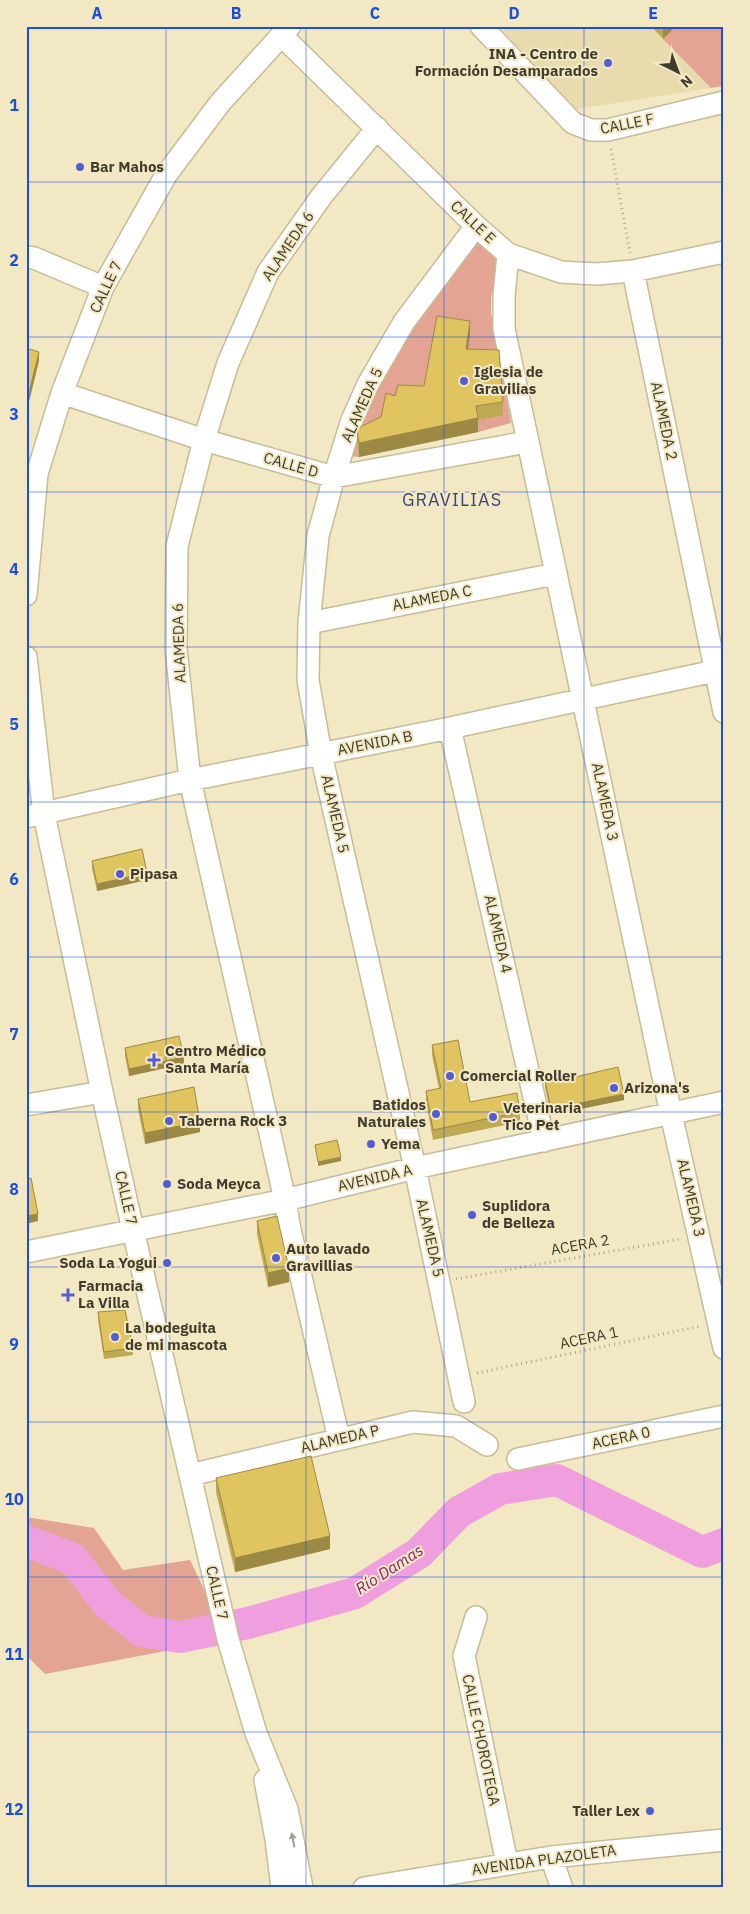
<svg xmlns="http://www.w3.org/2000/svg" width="750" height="1914" viewBox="0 0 750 1914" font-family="'IBM Plex Sans',sans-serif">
<rect width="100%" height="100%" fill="#f2e8c3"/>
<path fill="#e8dcaf" d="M507 26H651L711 88 577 109 498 35Z"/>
<path fill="#e3a494" d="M676 26H724V86L711 88 663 39Z
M477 239 502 262 491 296V313L511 423 478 432 476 420 503 416 499 364 381 431 357 443 359 457 348 456 356 432 400 341Z
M26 1517 94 1528 123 1570 190 1560 228 1639 45 1674 26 1655Z"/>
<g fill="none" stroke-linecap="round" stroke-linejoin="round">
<path stroke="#ef9fdd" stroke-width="32" d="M26 1541 73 1559 108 1604 142 1631 180 1637 248 1623 355 1593 419 1553 459 1512 500 1489 557 1480 702 1552 724 1544"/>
<defs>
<path id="minor" d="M481 26 573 123 591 130H608L724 102
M281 35 476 226 508 254 561 272 596 274 633 271 724 252
M508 254 504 296V329L671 1114 724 1348
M26 257 34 258 103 287
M633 271 724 712
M62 393 204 440 334 477 527 442
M26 595 37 474 62 393 103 287 166 175 220 103 290 26
M309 623 555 574
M26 657 44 814 102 1092 133 1230 228 1639 256 1733 287 1809 302 1888
M450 728 544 1141
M26 817 190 780 450 728 724 669
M26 1105 102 1092
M26 1252 285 1200 415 1168 724 1102
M464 1402 415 1168 321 754 308 680 309 623 318 536 334 477 352 420 368 384 404 322 476 226
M339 1439 290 1230 285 1200 190 780 176 649 177 546 204 440 228 363 268 272 321 197 377 128
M518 1459 724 1416
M190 1475 413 1422 456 1426 487 1445
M476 1617 464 1656 507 1863
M265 1780 276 1839 282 1888
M551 1857 562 1888
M364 1888 551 1857 724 1840"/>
</defs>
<use href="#minor" stroke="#c6bc98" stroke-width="24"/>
<path stroke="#ada689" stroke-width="3" stroke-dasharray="1 4" stroke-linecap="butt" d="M611 149 630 253
M456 1279 681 1239
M477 1373 701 1326"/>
<use href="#minor" stroke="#fff" stroke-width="21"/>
</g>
<path fill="#c0a953" d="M651 26H676L663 39Z
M470 334 468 349 503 402V416L478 420V432L359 457 357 445V431L381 417 395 396 424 386Z
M92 861 147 880 97 891 92 868Z
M432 1045 470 1102 520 1112V1122L433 1140 426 1101V1091L439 1089 432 1055Z
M125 1048 184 1064 129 1076 125 1056Z
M571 1078 624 1100 551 1115 545 1087V1081Z
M138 1099 200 1132 145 1144 138 1109Z
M257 1221 289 1282 268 1287 257 1234Z
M98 1312 133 1348V1355L104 1359 98 1319Z
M216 1478 330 1549 235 1572 216 1492Z"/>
<path fill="#9c8943" d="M663 26H676L663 39Z
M470 321V334L466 363V349Z
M39 352V361L26 414V405Z
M478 418V432L359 457V443Z
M147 873V880L97 891V884Z
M184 1057V1064L129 1076V1069Z
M624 1094V1100L551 1115V1109Z
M200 1122V1132L145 1144V1133Z
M341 1157V1161L318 1166V1162Z
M38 1214V1221L26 1224V1216Z
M289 1268V1282L268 1287V1273Z
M330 1536V1549L235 1572V1558Z"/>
<path fill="#dfc460" stroke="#9c8943" d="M437 316 470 321 466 349 499 350 503 402 476 406 478 418 359 443 357 431 358 428 381 417 386 393 395 396 398 385 424 386Z
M26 348 39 352 26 405Z
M142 849 147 873 97 884 92 861Z
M179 1036 184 1057 129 1069 125 1048Z
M458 1040 470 1102 517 1093 520 1112 433 1130 426 1091 441 1088 432 1045Z
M618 1067 624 1094 551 1109 545 1081 570 1075 571 1078Z
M194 1087 200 1122 145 1133 138 1099Z
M337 1140 341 1157 318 1162 315 1145Z
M31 1178 38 1214 26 1216V1180Z
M277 1216 289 1268 268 1273 257 1221Z
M125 1310 133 1348 104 1352 98 1312Z
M311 1456 330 1536 235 1558 216 1478Z"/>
<defs><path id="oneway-solid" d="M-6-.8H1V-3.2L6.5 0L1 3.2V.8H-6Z" transform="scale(1.25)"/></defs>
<use fill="#a09e96" href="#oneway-solid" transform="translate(293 1840) rotate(-101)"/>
<path fill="none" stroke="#1d4ed8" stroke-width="1" stroke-opacity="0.55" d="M166 26V1888M306 26V1888M444 26V1888M584 26V1888M26 182H724M26 337H724M26 492H724M26 647H724M26 802H724M26 957H724M26 1112H724M26 1267H724M26 1422H724M26 1577H724M26 1732H724"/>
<g fill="#535cd3" stroke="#f2e8c3" stroke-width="2">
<circle cx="608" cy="63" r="5"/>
<circle cx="80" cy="167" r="5"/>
<circle cx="464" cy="381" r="5"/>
<circle cx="120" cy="874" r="5"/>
<path d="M151.5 1052.5h5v5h5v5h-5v5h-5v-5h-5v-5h5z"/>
<circle cx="450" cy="1076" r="5"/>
<circle cx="614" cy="1088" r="5"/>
<circle cx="436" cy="1114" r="5"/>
<circle cx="493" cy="1117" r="5"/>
<circle cx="169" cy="1121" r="5"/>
<circle cx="371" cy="1144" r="5"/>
<circle cx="167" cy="1184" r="5"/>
<circle cx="472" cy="1215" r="5"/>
<circle cx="276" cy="1258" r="5"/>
<circle cx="167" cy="1263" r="5"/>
<path d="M65.5 1287.5h5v5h5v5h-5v5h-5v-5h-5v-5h5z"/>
<circle cx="115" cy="1337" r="5"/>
<circle cx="650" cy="1811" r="5"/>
</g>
<g text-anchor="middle" stroke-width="4" stroke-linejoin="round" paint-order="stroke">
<g font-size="15" font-weight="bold" fill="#413d2e" stroke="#f2e8c3" text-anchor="start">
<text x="598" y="59" text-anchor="end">INA - Centro de<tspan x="598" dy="17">Formación Desamparados</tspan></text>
<text x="90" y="172">Bar Mahos</text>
<text x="474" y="377">Iglesia de<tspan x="474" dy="17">Gravilias</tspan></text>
<text x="130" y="879">Pipasa</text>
<text x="165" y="1056">Centro Médico<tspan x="165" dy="17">Santa María</tspan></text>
<text x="460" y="1081">Comercial Roller</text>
<text x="624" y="1093">Arizona's</text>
<text x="426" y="1110" text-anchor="end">Batidos<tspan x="426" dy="17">Naturales</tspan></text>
<text x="503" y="1113">Veterinaria<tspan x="503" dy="17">Tico Pet</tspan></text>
<text x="179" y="1126">Taberna Rock 3</text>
<text x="381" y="1149">Yema</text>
<text x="177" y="1189">Soda Meyca</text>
<text x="482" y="1211">Suplidora<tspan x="482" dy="17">de Belleza</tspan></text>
<text x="286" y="1254">Auto lavado<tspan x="286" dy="17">Gravillias</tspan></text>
<text x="157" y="1268" text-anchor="end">Soda La Yogui</text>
<text x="78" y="1291">Farmacia<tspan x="78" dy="17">La Villa</tspan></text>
<text x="125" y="1333">La bodeguita<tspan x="125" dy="17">de mi mascota</tspan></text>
<text x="640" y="1816" text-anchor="end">Taller Lex</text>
</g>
<g font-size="15" fill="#413d2e" stroke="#f2e8c3">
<text transform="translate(627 124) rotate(-11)" y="5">CALLE F</text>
<text transform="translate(473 222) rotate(43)" y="5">CALLE E</text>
<text transform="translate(288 246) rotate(-56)" y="5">ALAMEDA 6</text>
<text transform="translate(106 287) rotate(-65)" y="5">CALLE 7</text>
<text transform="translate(362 405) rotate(-66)" y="5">ALAMEDA 5</text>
<text transform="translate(664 421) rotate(78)" y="5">ALAMEDA 2</text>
<text transform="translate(291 465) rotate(16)" y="5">CALLE D</text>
<text transform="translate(432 598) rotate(-11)" y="5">ALAMEDA C</text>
<text transform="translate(179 643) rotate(-92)" y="5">ALAMEDA 6</text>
<text transform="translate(375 743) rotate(-11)" y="5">AVENIDA B</text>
<text transform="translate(605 802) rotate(78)" y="5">ALAMEDA 3</text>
<text transform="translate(335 814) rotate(77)" y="5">ALAMEDA 5</text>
<text transform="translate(498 934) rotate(77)" y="5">ALAMEDA 4</text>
<text transform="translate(375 1178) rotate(-13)" y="5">AVENIDA A</text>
<text transform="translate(126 1198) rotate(77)" y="5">CALLE 7</text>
<text transform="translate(691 1198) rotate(77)" y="5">ALAMEDA 3</text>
<text transform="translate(430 1238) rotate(77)" y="5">ALAMEDA 5</text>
<text transform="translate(580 1245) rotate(-10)" y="5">ACERA 2</text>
<text transform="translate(589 1338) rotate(-12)" y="5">ACERA 1</text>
<text transform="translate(621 1438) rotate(-12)" y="5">ACERA 0</text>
<text transform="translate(340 1439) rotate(-13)" y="5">ALAMEDA P</text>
<text transform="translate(217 1593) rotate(77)" y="5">CALLE 7</text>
<text transform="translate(481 1740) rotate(78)" y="5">CALLE CHOROTEGA</text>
<text transform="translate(544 1860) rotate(-8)" y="5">AVENIDA PLAZOLETA</text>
</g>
<g font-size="16" font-style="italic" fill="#822673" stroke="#f2e8c3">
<text transform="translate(389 1569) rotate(-33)" y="6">Río Damas</text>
</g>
<g font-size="18" letter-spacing="1" fill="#3d4581" stroke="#f2e8c3">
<text x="452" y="506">GRAVILIAS</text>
</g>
</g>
<rect width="750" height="1914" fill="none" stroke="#f2e8c3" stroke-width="55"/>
<g transform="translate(678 72) rotate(138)" stroke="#f2e8c3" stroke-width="4" paint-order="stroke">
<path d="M0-4L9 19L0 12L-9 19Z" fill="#413d2e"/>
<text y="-8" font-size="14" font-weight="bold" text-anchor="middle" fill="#413d2e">N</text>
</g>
<rect x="28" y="28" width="694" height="1858" fill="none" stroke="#1d4ed8" stroke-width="2"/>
<g font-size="16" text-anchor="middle" font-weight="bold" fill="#1d4ed8">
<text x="97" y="19">A</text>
<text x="236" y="19">B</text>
<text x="375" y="19">C</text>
<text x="514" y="19">D</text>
<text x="653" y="19">E</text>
<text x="14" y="111">1</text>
<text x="14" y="266">2</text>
<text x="14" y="420">3</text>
<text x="14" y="575">4</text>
<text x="14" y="730">5</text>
<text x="14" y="885">6</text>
<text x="14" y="1040">7</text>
<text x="14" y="1195">8</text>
<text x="14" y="1350">9</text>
<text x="14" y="1505">10</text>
<text x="14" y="1660">11</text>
<text x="14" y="1815">12</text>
</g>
</svg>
